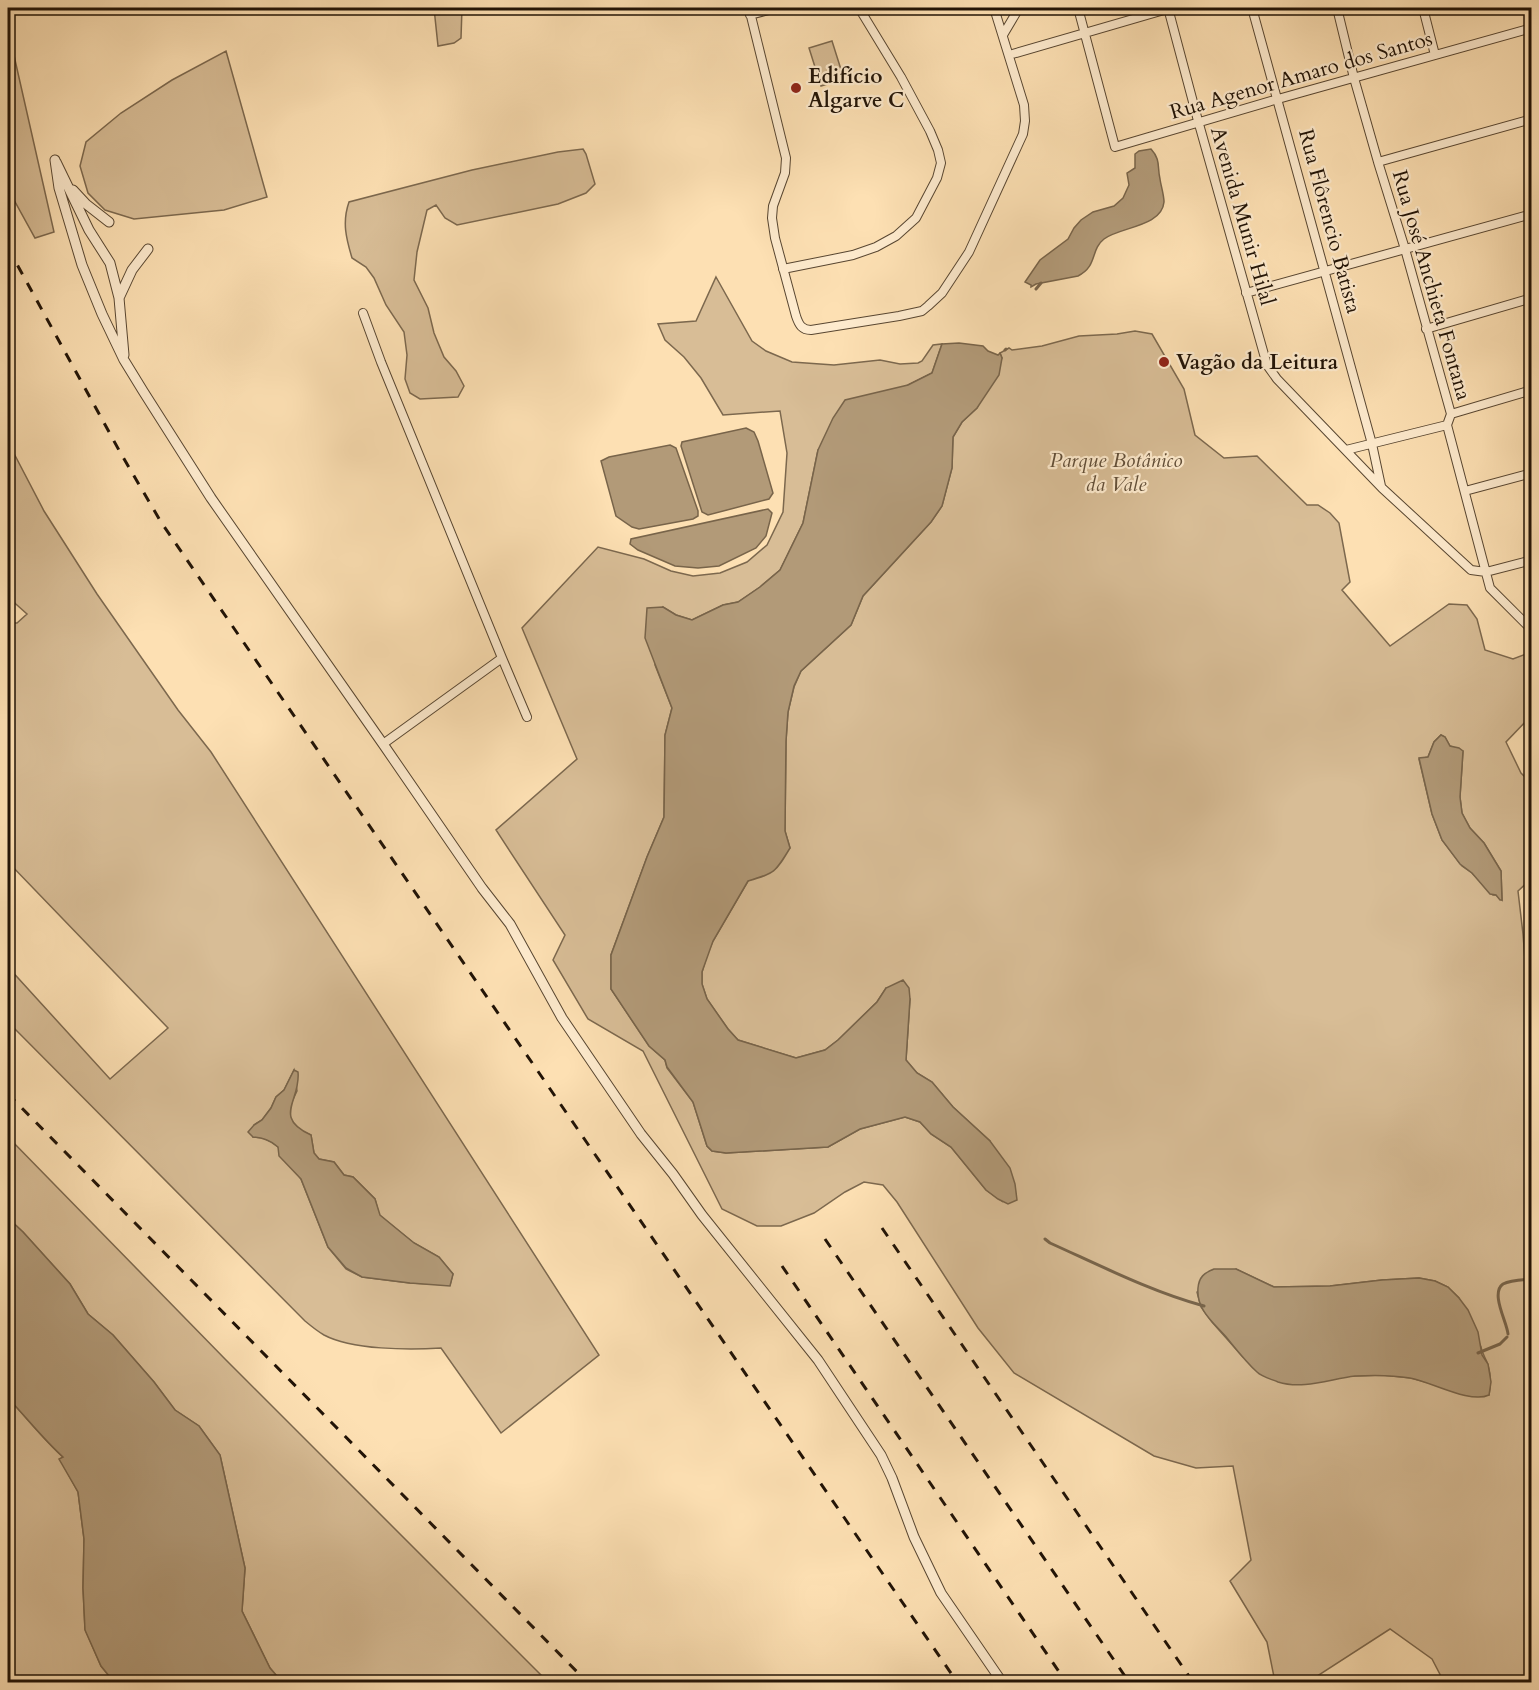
<svg xmlns="http://www.w3.org/2000/svg" width="1539" height="1690" viewBox="0 0 1539 1690" font-family="Cardo,serif">
<rect width="100%" height="100%" fill="#fde0b3"/>
<filter id="stains"><feTurbulence type="fractalNoise" baseFrequency=".00333" numOctaves="4"/><feColorMatrix values="0 0 0 0 .2 0 0 0 0 .09 0 0 0 0 .02 0 0 0 .5 -.17"/></filter>
<radialGradient id="worn" r=".72"><stop offset=".6" stop-color="#630" stop-opacity="0"/><stop offset="1" stop-color="#630" stop-opacity=".3"/></radialGradient>
<path fill="#d8bd96" stroke="#7c684e" stroke-width="1.5" fill-rule="evenodd" d="M434 8H462L461 38 454 43 438 46Z
M8 29 54 232 35 238 8 189Z
M832 41 844 79 821 86 809 48Z
M226 51 267 197 224 210 134 219 105 210 88 193 80 166 86 142 121 113 172 80Z
M583 149 586 154 595 184 586 193 558 204 457 225 445 218 436 205 427 210 417 252 414 280 428 308 434 333 444 357 456 371 464 386 458 397 420 399 410 393 405 379 407 355 404 332 386 305 374 278 366 267 352 258C346 238 342 222 349 202L472 170 558 152Z
M716 277 752 341 766 351 792 362 834 365 880 360 900 364 918 363 922 361 933 345 942 344 932 373 908 385 818 450 803 523 780 570 760 587 738 602 723 605 692 620 676 615 663 607 655 665 672 708 665 735 664 817 647 857 611 955V989L649 1046 665 1060 667 1068 693 1102 707 1146 712 1151 726 1153 828 1147 860 1129 905 1117 920 1122 931 1134 951 1147 986 1190 1002 1201 990 1141 953 1107 932 1082 917 1073 906 1060 910 999 886 988 877 1002 838 1040 825 1050 796 1058 738 1040 728 1029 707 999 702 984V972L707 955 713 941 748 881 790 848 785 831 786 741 788 712 794 687 801 671 851 625 863 596 931 522 942 506 952 468 953 437 962 422 977 408 1002 358 1000 353 1009 348 1012 350 1042 346 1079 336 1117 334 1135 331 1152 334 1184 389 1195 435 1224 458 1257 456 1307 505H1318L1330 513 1339 523 1350 582 1342 590 1390 646 1449 604 1467 605 1477 619 1485 650 1513 659 1531 652V716L1506 742 1521 773 1531 783 1527 788 1532 793 1531 879 1518 891 1523 934 1528 999 1532 1014 1531 1682H1444L1432 1659 1390 1629 1314 1678 1315 1682H1275L1267 1642 1230 1581 1251 1560 1233 1466 1196 1468 1154 1456 1014 1373 978 1328 897 1202 883 1185 864 1182 845 1192 814 1213 781 1226H757L722 1209 643 1051 588 1019 553 960 565 935 496 830 577 759 522 628 598 547 644 559 671 571 693 576 720 573 747 562 767 545 783 512 787 453 780 411 723 415 701 378 684 357 665 340 658 324 696 321ZM1441 735 1445 737 1450 746 1463 751 1460 797 1462 813 1470 828 1484 843 1501 871 1502 900 1496 895H1493L1472 873 1462 866 1442 840 1432 814 1419 759 1428 757 1434 742ZM1236 1269 1274 1287 1330 1286 1382 1280 1419 1278 1435 1281 1448 1287 1459 1298 1481 1347C1482 1354 1486 1358 1488 1365 1491 1375 1491 1385 1489 1395L1440 1386 1411 1378 1383 1375 1354 1376 1243 1357 1212 1322 1201 1307 1197 1292Z
M8 442 44 511 97 594 178 710 211 752 599 1355 501 1433 441 1348C409 1350 352 1350 324 1335 317 1331 311 1326 305 1321L8 1022V967L110 1079 168 1028 8 862V623H17L27 614 8 597ZM294 1070 297 1091 289 1108 291 1120 301 1131 311 1135 314 1153 319 1159 334 1162 344 1175 353 1177 375 1199 379 1215 414 1243 439 1257 453 1274 450 1285 410 1283 362 1277 346 1269 328 1247 301 1179 278 1147 272 1142 263 1138 253 1137 254 1125 262 1120 271 1108 276 1097 284 1090Z
M8 1137 225 1359 548 1682H282L270 1668 242 1611 245 1568 220 1455 199 1426 175 1410 154 1382 113 1335 88 1314 70 1284 23 1232 8 1218Z
M8 1398C27 1418 43 1439 64 1458L60 1459 78 1492 84 1539 83 1588 85 1629 101 1666 114 1682H8Z"/>
<path fill="#b29a78" stroke="#78644a" stroke-width="1.5" d="M1151 149C1161 160 1157 166 1160 179 1161 186 1164 195 1164 202 1162 227 1119 227 1104 239 1090 250 1098 266 1078 276L1036 284 1031 287V285L1025 282 1040 260 1068 239 1074 228 1081 220 1093 212 1114 206 1123 198 1129 185 1127 173 1135 168V154L1139 151Z
M959 343 983 346 988 351 998 355 1000 353 1002 358 999 375 977 408 962 422 953 437 952 468 942 506 931 522 863 596 851 625 801 671 794 686 788 712 786 741 785 831 790 848C775 873 775 873 748 881L713 941 702 972V984L707 999 728 1029 738 1040 796 1058 825 1050 838 1040 877 1002 886 988 903 980 909 988 910 999 906 1060 917 1073 932 1082 953 1107 990 1141 1010 1168 1015 1184 1017 1200 1008 1204 998 1199 986 1190 951 1147 931 1134 920 1122 905 1117 860 1129 828 1147 726 1153 712 1151 707 1146 693 1102 667 1067 665 1060 649 1046 611 989V955L647 857 664 817 665 735 672 708 645 638 647 608 663 607 676 615 692 620 723 605 738 602 760 587 780 570 803 523 818 450 833 418 845 400 908 385 932 373 942 344Z
M746 428 754 432 758 441 773 493 769 499 708 515 702 512 681 446 682 442Z
M670 445 676 448 698 511V516L693 519 639 529 632 527 616 516 601 461 609 457Z
M768 509 772 513 766 536 756 548 719 566 698 568 675 566 638 550 630 544 631 539Z
M1441 735 1445 737 1450 746 1459 748 1463 751 1460 797 1462 813 1470 828 1484 843 1501 871 1502 900H1500L1496 895 1490 894 1472 873 1460 864 1442 840 1432 814 1419 758 1428 757 1434 742Z
M294 1070 298 1072C301 1101 272 1117 311 1135L314 1153 319 1159 334 1162 344 1175 353 1177 375 1199 380 1215 414 1243 439 1257 453 1274 450 1286 410 1283 362 1277 346 1268 328 1247 301 1179 279 1156 278 1147C270 1140 263 1138 253 1137L248 1132 254 1125 262 1120 271 1108 276 1097 284 1090Z
M8 1218 23 1232 70 1284 88 1314 113 1335 154 1382 175 1410 199 1426 220 1455 245 1568 242 1611 270 1668 282 1682H114L101 1666 85 1630 83 1588 84 1539 78 1492 59 1459 63 1457C43 1439 27 1418 8 1398Z
M1214 1269H1236L1274 1287 1330 1286 1382 1280 1419 1278 1435 1281 1448 1287 1459 1298 1468 1310 1478 1332 1482 1355 1488 1364 1491 1382 1489 1395C1470 1404 1432 1382 1410 1378 1392 1375 1373 1375 1355 1376 1330 1379 1303 1390 1278 1382 1271 1379 1262 1377 1257 1372 1246 1362 1236 1349 1227 1338 1214 1323 1196 1310 1198 1288 1199 1277 1204 1273 1214 1269Z"/>
<g fill="none" stroke-linecap="round" stroke-linejoin="round">
<path stroke="#78644a" stroke-width="3" d="M1036 289 1041 283
M1005 350 1006 349
M1045 1239 1050 1243C1099 1265 1152 1292 1204 1306
M1508 1334C1507 1322 1490 1293 1503 1284 1511 1280 1523 1280 1532 1279
M1478 1353 1500 1344 1507 1337"/>
<defs>
<path id="minor" d="M749 8 786 158 785 173 773 206 772 218 775 238 796 316C799 325 802 330 811 330L899 316 922 311 928 306 942 293 969 252 1023 134 1025 121 1024 105 994 8
M1078 8 1115 147 1278 99 1532 28
M1168 8 1197 117 1267 365 1277 379 1382 488 1471 570 1486 572 1532 560
M1252 8 1372 444 1381 486
M1337 8 1354 78 1378 162 1405 249 1451 414 1447 425 1490 588 1532 630
M1423 8 1435 55
M750 15 776 8
M1003 35 1019 8
M1009 55 1171 8
M1378 162 1532 119
M783 269 853 255 876 247 896 236 916 218 937 178 941 163 938 150 930 131 901 77 859 8
M1246 293 1532 214
M363 313 381 362 502 658 383 744
M1426 329 1532 298
M1451 414 1532 390
M1346 450 1447 425
M1465 491 1532 473
M502 658 527 717"/>
<path id="tertiary" d="M55 160 59 188 82 265 102 314 124 360 143 391 211 498 383 744 482 888 510 924 562 1018 641 1134 673 1174 702 1215 818 1360 881 1455 892 1478 914 1537 941 1593 1002 1682
M56 162 89 230 110 263 119 298 124 355
M73 190 86 204 109 222
M119 298 132 270 148 249"/>
</defs>
<use href="#minor" stroke="#584631" stroke-width="10"/>
<use href="#tertiary" stroke="#584631" stroke-width="11"/>
<use href="#minor" stroke="#feebce" stroke-width="8"/>
<use href="#tertiary" stroke="#feebce" stroke-width="9"/>
<path stroke="#211306" stroke-width="3" stroke-dasharray="10 10" stroke-linecap="butt" d="M8 248 120 452 161 522 957 1682
M8 1094 587 1682
M882 1228 1193 1682
M825 1239 1129 1682
M782 1266 1066 1682"/>
</g>
<g fill="#8f2418" stroke="#feebce" stroke-width="2">
<circle cx="796" cy="88" r="6"/>
<circle cx="1164" cy="362" r="6"/>
</g>
<g text-anchor="middle" stroke-width="4.5" stroke-linejoin="round" paint-order="stroke">
<g font-size="21" fill="#211306" stroke="#feebce">
<text transform="translate(1301 75) rotate(-16)" y="7">Rua Agenor Amaro dos Santos</text>
<text transform="translate(1243 216) rotate(74)" y="7">Avenida Munir Hilal</text>
<text transform="translate(1330 221) rotate(75)" y="7">Rua Flôrencio Batista</text>
<text transform="translate(1432 285) rotate(74)" y="7">Rua José Anchieta Fontana</text>
</g>
<g font-size="21" font-weight="bold" fill="#211306" stroke="#feebce" text-anchor="start">
<text x="808" y="83">Edifício<tspan x="808" dy="24">Algarve C</tspan></text>
<text x="1176" y="369">Vagão da Leitura</text>
</g>
<g font-size="21" font-style="italic" fill="#614e38" stroke="#feebce">
<text x="1116" y="467">Parque Botânico<tspan x="1116" dy="24">da Vale</tspan></text>
</g>
</g>
<rect width="1539" height="1690" fill="none" stroke="#fde0b3" stroke-width="30"/>
<rect x="9" y="9" width="1521" height="1672" fill="none" stroke="#211306" stroke-width="3"/>
<rect x="15" y="15" width="1509" height="1660" fill="none" stroke="#211306" stroke-width="1.5"/>
<rect width="100%" height="100%" filter="url(#stains)"/>
<rect width="100%" height="100%" fill="url(#worn)"/>
</svg>
